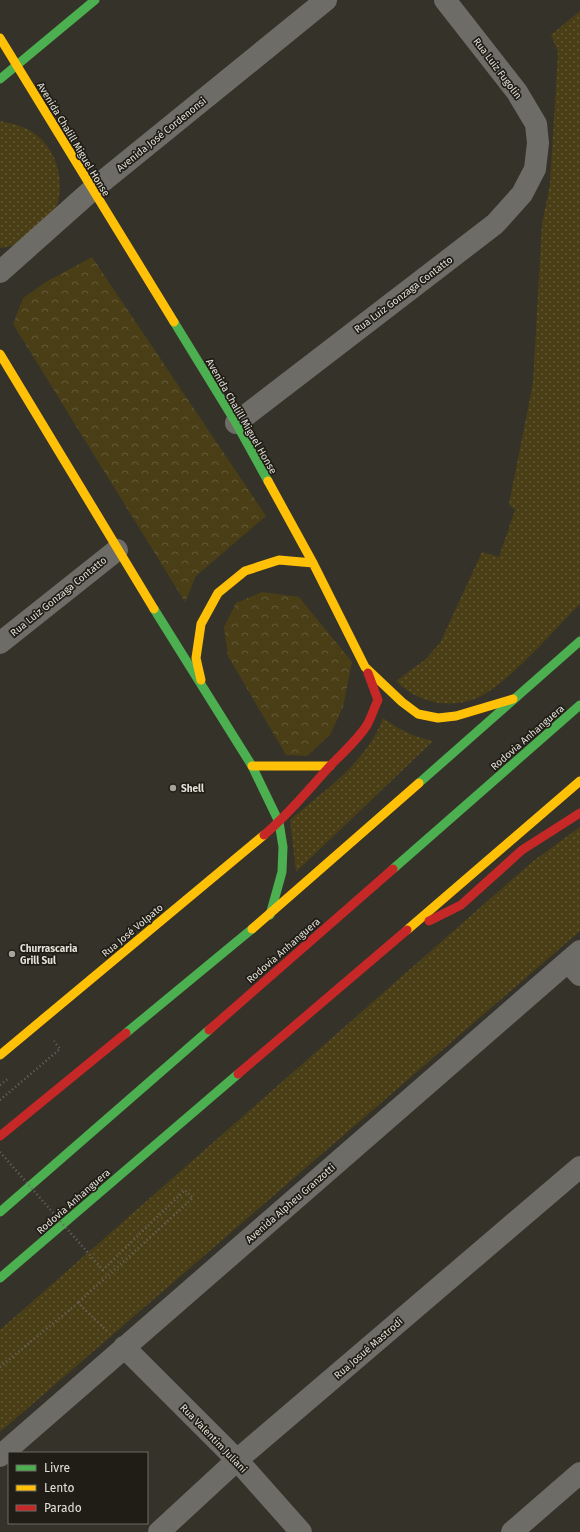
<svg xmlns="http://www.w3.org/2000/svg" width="580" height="1532" viewBox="0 0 580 1532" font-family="'Fira Sans',sans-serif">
<defs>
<pattern id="grass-dots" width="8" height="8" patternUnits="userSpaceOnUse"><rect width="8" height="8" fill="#493e16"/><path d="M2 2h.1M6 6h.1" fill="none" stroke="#635a37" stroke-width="1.8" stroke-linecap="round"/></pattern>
<pattern id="park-crowns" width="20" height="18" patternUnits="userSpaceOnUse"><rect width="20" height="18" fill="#493e16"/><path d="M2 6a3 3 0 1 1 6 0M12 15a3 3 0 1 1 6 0" fill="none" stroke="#635a37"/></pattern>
</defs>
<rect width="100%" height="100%" fill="#35322a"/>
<path fill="url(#grass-dots)" d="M580 11V604C555 629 507 685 477 698 448 710 417 702 396 681L426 659 440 643 482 552 499 557 515 510 509 504 533 383 542 224 550 184 558 52 551 35Z
M0 121C14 124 28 127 39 137 60 155 66 190 53 215 49 221 27 239 21 243 15 246 6 247 0 248Z
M383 718C401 731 412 736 433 741L296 872 290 820C325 790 367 762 383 718Z
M580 827V931L0 1432V1330L532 862Z"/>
<path fill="url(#park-crowns)" d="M92 257 266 516 196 576 185 602 13 324 23 298 46 282Z
M262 592 299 597 352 662 343 707 330 735 307 756 286 755 228 656 224 627 236 603Z"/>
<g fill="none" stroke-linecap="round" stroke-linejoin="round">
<path stroke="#6a6863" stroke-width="2.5" stroke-dasharray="1 3" stroke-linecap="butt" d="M0 1085 9 1078
M0 1100 60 1049 54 1041
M0 1367 78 1303 108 1332"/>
<path stroke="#6d6c67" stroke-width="22" d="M0 272 92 190 326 0
M236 423 495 224 522 194 535 169 538 143 536 124 517 92 445 0
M0 643 117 550
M568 962 580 975
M124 1347 237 1460 301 1532
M0 1456 580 951
M159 1532 237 1460 580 1167
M512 1532 580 1473"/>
<path stroke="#4caf50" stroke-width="9" d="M0 79 95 0
M174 322 236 423 268 481
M154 609 252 766 279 822 283 847 282 872 270 915
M419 783 580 641
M393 869 580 705
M126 1033 252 929
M0 1212 209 1030
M0 1278 238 1074"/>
<path stroke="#ffc107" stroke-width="9" d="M0 38 174 322
M0 354 154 609
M268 481 313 563 365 667 402 702 418 714 438 718 456 716 513 699
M201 680 196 658 201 624 218 593 245 571 279 560 313 563
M252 766H330
M252 929 419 783
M407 930 580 781
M0 1055 264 835"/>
<path stroke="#c62828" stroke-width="9" d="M264 835C289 814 308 790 330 766 342 753 357 741 367 725 371 718 374 708 378 700L368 673
M429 921 461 905 522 850 580 813
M209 1030 393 869
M238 1074 407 930
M0 1136 126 1033"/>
<path stroke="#6a6863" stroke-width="2.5" stroke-dasharray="1 3" stroke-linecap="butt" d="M0 1152 103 1270 185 1190 193 1198 78 1303"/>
</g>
<g fill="#a6a39a" stroke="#1f1d16" stroke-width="1.5">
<circle cx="173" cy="788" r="4"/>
<circle cx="12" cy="954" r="4"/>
</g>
<g text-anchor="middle" stroke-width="3.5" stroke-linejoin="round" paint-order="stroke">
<g font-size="10" fill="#e3e0d6" stroke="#1f1d16">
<text transform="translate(498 68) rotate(53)" y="4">Rua Luiz Fugolin</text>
<text transform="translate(161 134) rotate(-39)" y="4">Avenida José Cordenonsi</text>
<text transform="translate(74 139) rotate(59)" y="4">Avenida Chalill Miguel Honse</text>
<text transform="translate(403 294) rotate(-37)" y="4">Rua Luiz Gonzaga Contatto</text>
<text transform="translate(242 416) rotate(60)" y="4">Avenida Chalill Miguel Honse</text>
<text transform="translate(58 596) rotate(-39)" y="4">Rua Luiz Gonzaga Contatto</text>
<text transform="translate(527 737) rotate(-41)" y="4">Rodovia Anhanguera</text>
<text transform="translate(132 930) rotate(-40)" y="4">Rua José Volpato</text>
<text transform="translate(283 950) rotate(-41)" y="4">Rodovia Anhanguera</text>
<text transform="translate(73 1201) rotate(-41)" y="4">Rodovia Anhanguera</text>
<text transform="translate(290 1203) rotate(-41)" y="4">Avenida Alpheu Granzotti</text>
<text transform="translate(368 1348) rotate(-41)" y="4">Rua Josué Mastrodi</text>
<text transform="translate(214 1438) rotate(46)" y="4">Rua Valentim Juliani</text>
</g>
<g font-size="10" font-weight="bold" fill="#e3e0d6" stroke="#1f1d16" text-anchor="start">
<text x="181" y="792">Shell</text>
<text x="20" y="952">Churrascaria<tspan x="20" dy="12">Grill Sul</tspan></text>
</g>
</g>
<rect x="8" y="1452" width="140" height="72" fill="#1f1d16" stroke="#6d6b63"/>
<rect x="16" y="1465" width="20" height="6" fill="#4caf50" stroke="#6d6b63"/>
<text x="44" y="1472" font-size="12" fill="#e3e0d6">Livre</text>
<rect x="16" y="1485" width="20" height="6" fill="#ffc107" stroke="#6d6b63"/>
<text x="44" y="1492" font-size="12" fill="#e3e0d6">Lento</text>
<rect x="16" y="1505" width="20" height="6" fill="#c62828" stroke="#6d6b63"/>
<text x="44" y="1512" font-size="12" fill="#e3e0d6">Parado</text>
</svg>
